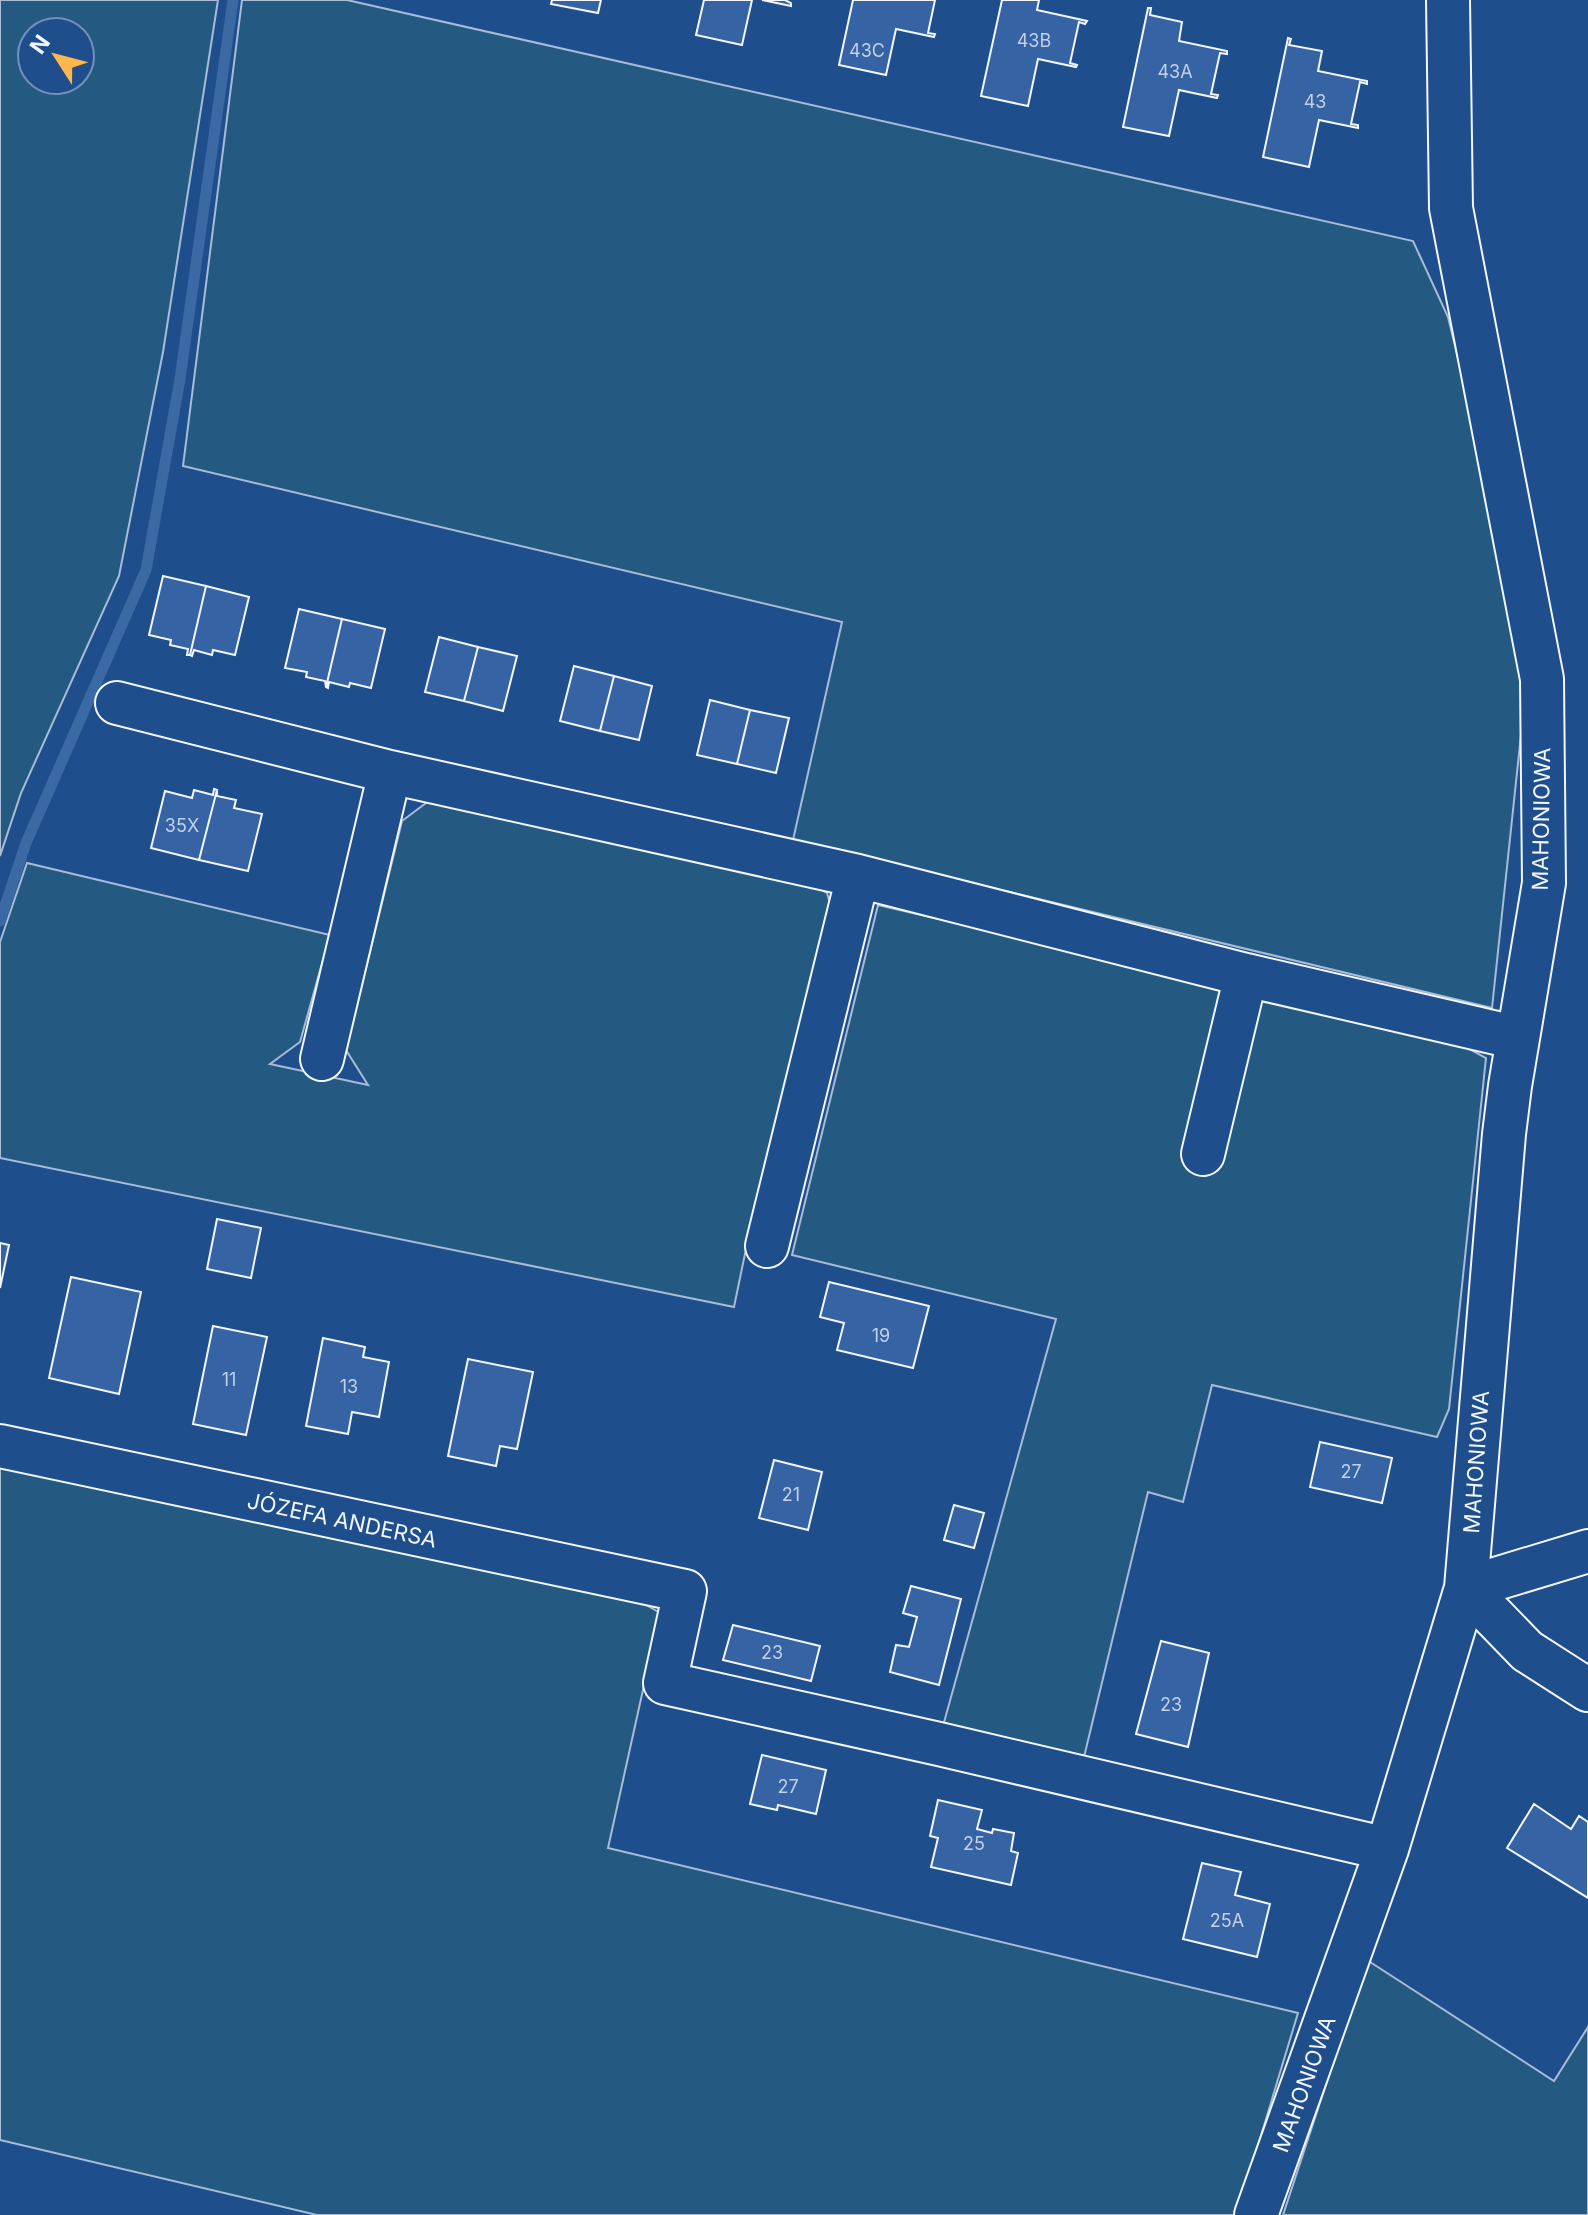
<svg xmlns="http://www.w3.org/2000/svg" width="1588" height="2215" viewBox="0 0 1588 2215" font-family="Inter,sans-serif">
<rect width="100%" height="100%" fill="#1f4e8c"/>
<path fill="#245a82" stroke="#a8bbd7" stroke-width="2" fill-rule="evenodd" d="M0 0H218L163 352 119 576 21 793 0 856ZM32 32H80V80H32Z
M242 0H347L1413 241 1448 317 1515 593 1528 669 1492 1008 793 840 842 622 183 466Z
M442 791 806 881 827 893 833 913 747 1244 734 1307 0 1158V942L27 863 330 935 300 1042 270 1064 368 1085 346 1050 402 821Z
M878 905 1444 1035 1486 1058 1449 1409 1437 1437 1212 1385 1183 1502 1148 1492 1084 1757 943 1726 1056 1319 792 1255Z
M0 1460 629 1595 660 1613 608 1848 1298 2013 1237 2215H317L0 2140Z
M1367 1960 1554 2081 1588 2027V2215H1283Z"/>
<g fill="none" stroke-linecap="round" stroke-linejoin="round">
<path stroke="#3b69a3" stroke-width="11" d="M0 921 26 843 146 570 180 379 233 0"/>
</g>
<path fill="#3563a3" stroke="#f2f6ff" stroke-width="2" d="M552 0H601L598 13 551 4Z
M704 0H752L742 45 696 35Z
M762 0H785L791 3V6Z
M853 0H935L928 33 935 34 934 37 896 29 886 75 839 65Z
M1002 0H1039L1037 10 1087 21 1085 24 1079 22 1070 63 1077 65 1076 67 1038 59 1028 106 981 96Z
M1148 8H1151L1150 15 1182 22 1179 41 1227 51V54L1220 53 1211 94 1218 95 1217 98 1179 90 1169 136 1123 127Z
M1288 38 1291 39 1289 45 1322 51 1318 71 1367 81V84L1360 82 1351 124 1358 125V128L1319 120 1309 167 1263 157Z
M163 576 206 586 190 655H187L188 649 170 645 171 640 149 635Z
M206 586 249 597 235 655 213 650 212 655 194 650 192 656 190 655Z
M299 609 342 619 326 687 325 681 306 677 307 672 285 668Z
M342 619 385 629 371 688 350 683 349 687 329 682 328 688 326 687Z
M439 637 478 647 464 701 425 692Z
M478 647 517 656 503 711 464 701Z
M574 666 614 676 600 731 560 721Z
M614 676 652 686 639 740 600 731Z
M710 700 750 710 737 764 697 755Z
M750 710 789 718 776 773 737 764Z
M214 789 217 790 199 860 151 848 165 791 192 798 194 790 213 795Z
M217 790V796L236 800 234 808 262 814 248 871 199 860Z
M217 1219 261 1228 251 1278 207 1269Z
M0 1243 9 1245 0 1288Z
M71 1277 141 1292 119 1394 49 1378Z
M829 1282 929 1306 913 1368 837 1350 844 1323 820 1317Z
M213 1326 267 1337 246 1435 193 1424Z
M323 1338 365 1347 363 1357 389 1362 379 1417 352 1412 348 1434 306 1426Z
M468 1359 533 1372 517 1449 500 1446 496 1466 448 1456Z
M1320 1442 1392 1458 1382 1503 1310 1487Z
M774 1460 822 1472 808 1530 759 1518Z
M954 1505 984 1513 974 1548 944 1540Z
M911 1586 961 1599 939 1685 890 1672 896 1645 909 1647 917 1617 903 1613Z
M733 1625 820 1646 811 1681 723 1660Z
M1161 1641 1209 1653 1188 1747 1136 1734Z
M762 1755 826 1770 816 1814 778 1805 777 1810 750 1804Z
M938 1800 982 1810 977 1829 992 1833 993 1829 1014 1833 1011 1851 1018 1853 1011 1885 931 1867 938 1838 930 1836Z
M1534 1804 1571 1829 1579 1816 1588 1822V1898L1507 1848Z
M1202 1863 1241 1872 1235 1895 1270 1904 1257 1957 1183 1939Z"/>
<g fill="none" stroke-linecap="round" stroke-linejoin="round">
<defs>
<path id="minor" d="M117 703 390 772 858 876 767 1246
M858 876 1246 975 1518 1038
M322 1059 390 772
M1203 1154 1246 975
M0 1446 685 1591 665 1683 939 1744 1387 1849
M1466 1588 1527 1651 1588 1690
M1466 1588 1588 1551
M1256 2215 1387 1849 1466 1588 1504 1134 1510 1086 1544 883 1542 679 1451 208 1448 0"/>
</defs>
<use href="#minor" stroke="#f2f6ff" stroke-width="46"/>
<use href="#minor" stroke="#1f4e8c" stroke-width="42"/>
</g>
<g text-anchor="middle" stroke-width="6" stroke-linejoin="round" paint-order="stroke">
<g font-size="18" fill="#c3d1e8">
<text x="1034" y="47">43B</text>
<text x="867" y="57">43C</text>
<text x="1175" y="78">43A</text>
<text x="1315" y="108">43</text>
<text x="182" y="832">35X</text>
<text x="881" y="1342">19</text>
<text x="229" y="1386">11</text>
<text x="349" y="1393">13</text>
<text x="1351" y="1478">27</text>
<text x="791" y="1501">21</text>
<text x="772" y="1659">23</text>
<text x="1171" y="1711">23</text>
<text x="788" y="1793">27</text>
<text x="974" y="1850">25</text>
<text x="1227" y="1927">25A</text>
</g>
<g font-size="22" fill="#f2f6ff" stroke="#1f4e8c">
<text transform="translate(1541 819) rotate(-89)" y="8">MAHONIOWA</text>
<text transform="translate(1476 1462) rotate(-86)" y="8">MAHONIOWA</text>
<text transform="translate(342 1520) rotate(12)" y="8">JÓZEFA ANDERSA</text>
<text transform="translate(1304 2084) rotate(-70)" y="8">MAHONIOWA</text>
</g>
</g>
<g transform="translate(56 56) rotate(306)"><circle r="38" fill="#1f4e8c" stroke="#7391ba" stroke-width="2"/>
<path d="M0-6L14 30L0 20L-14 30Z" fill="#ffb74d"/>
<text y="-12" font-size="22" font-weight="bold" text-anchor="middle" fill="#f2f6ff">N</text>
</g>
</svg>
